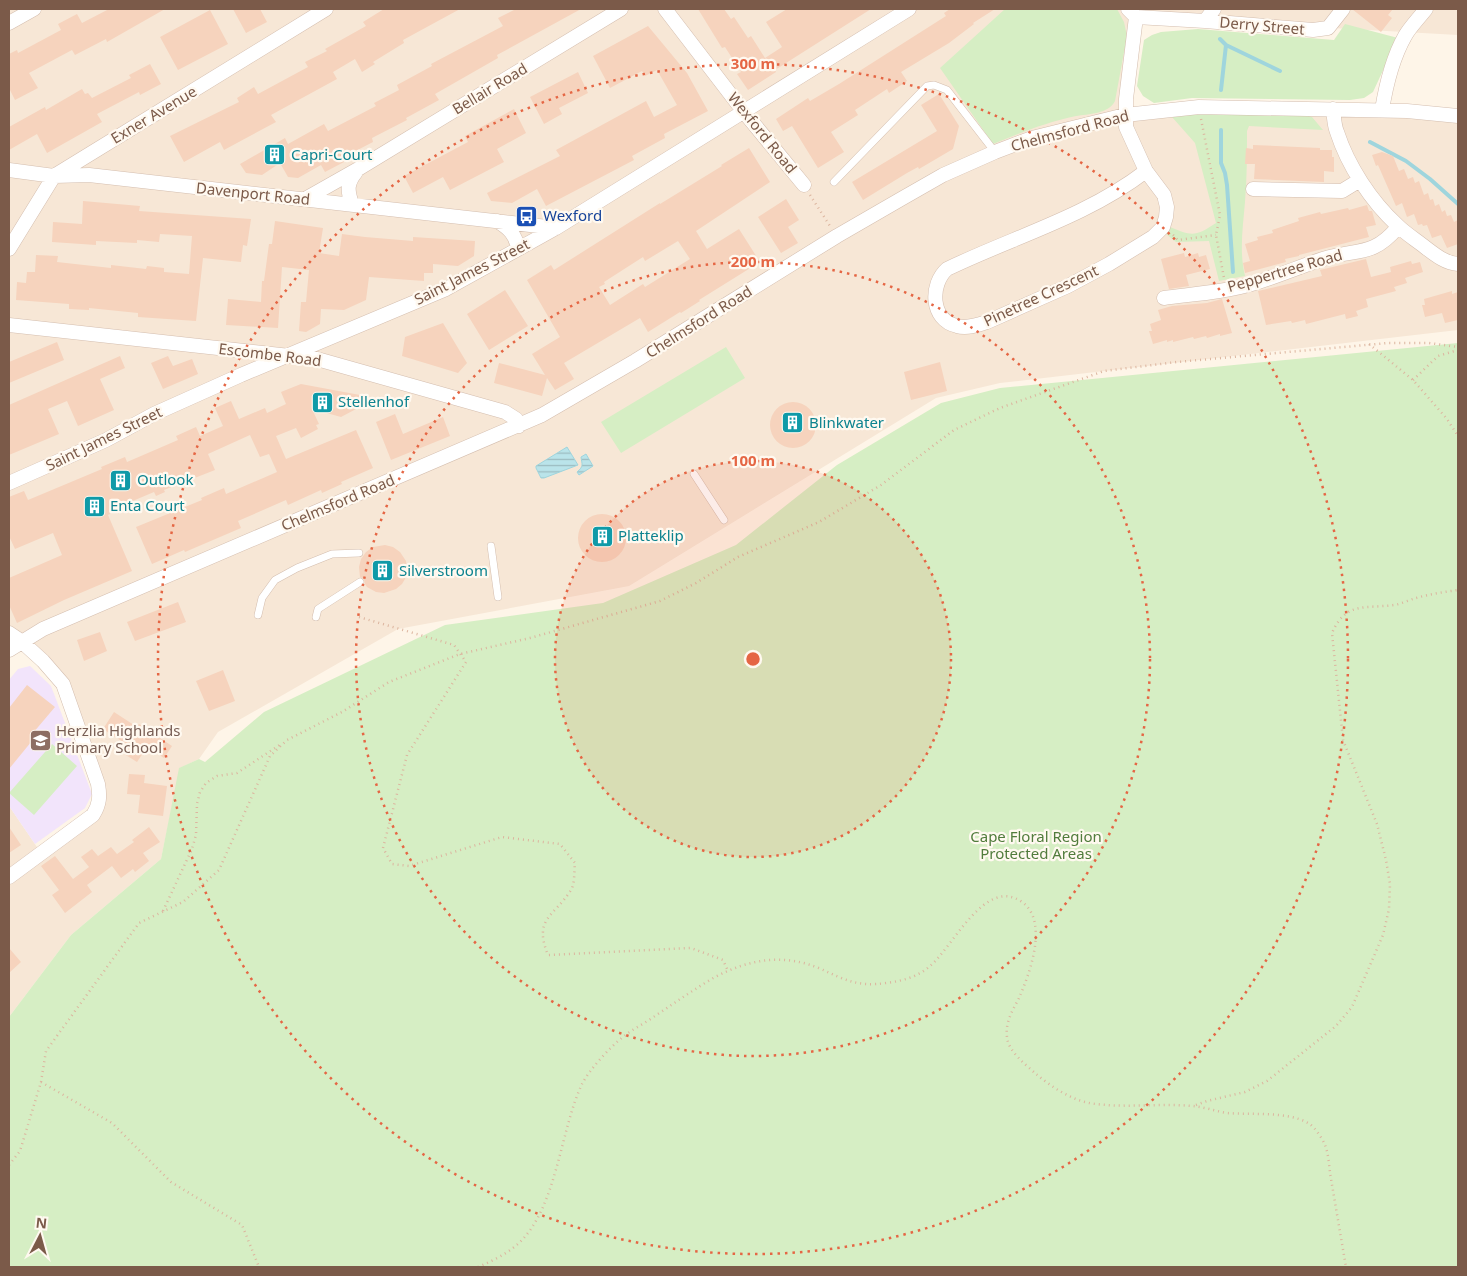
<svg xmlns="http://www.w3.org/2000/svg" width="1467" height="1276" viewBox="0 0 1467 1276" font-family="'Noto Sans',sans-serif">
<defs>
<pattern id="water-rules" width="6" height="5" patternUnits="userSpaceOnUse" patternTransform="scale(1.25)"><rect width="6" height="5" fill="#bae4ea"/><path d="M0 2.5h6" fill="none" stroke="#9cbcc0"/></pattern>
</defs>
<rect width="100%" height="100%" fill="#fef5e8"/>
<path fill="#f7e7d6" d="M9 9H1458V35L1136 17 1125 115 1458 116V330L1000 383 936 398 629 586 398 629 218 732 199 759 180 768 161 859 71 935 9 1017V806L41 853 98 807 63 684 9 633Z"/>
<path fill="#f2e4fb" d="M30 666 51 686 92 794 85 808 35 844 9 806V680L18 669Z"/>
<path fill="#d6eec4" d="M1005 9H1117L1124 22 1127 36 1115 101C1109 114 1088 114 1076 116 1047 122 1020 133 993 144L940 68Z
M1345 24 1398 38 1373 92 1364 98 1350 100 1192 98 1154 103 1143 96 1137 86 1144 40 1152 35 1161 32 1198 29 1334 40Z
M1208 113 1303 114 1312 117 1323 130 1249 126 1247 131C1247 154 1247 178 1245 202 1243 227 1239 251 1245 276L1219 281 1209 241 1176 242 1166 234 1170 227C1192 236 1195 237 1216 223L1195 143 1172 117V116Z
M1458 343V1267H9V1017L71 935 161 859 179 768 199 759 205 762 264 712 445 625 603 603 736 545 837 465 941 403 1000 388Z
M726 347 745 378 621 453 601 422Z
M52 744 77 766 34 815 9 793Z"/>
<path fill="url(#water-rules)" stroke="#9fd5dd" d="M567 447 578 465 544 478H541L536 468V466Z
M586 454 593 466 579 475 577 472C584 466 582 465 581 457Z"/>
<g fill="none" stroke-linecap="round" stroke-linejoin="round">
<path stroke="#9fd5dd" stroke-width="4" d="M1220 39 1226 45 1280 71
M1221 90 1226 45
M1221 130V163L1225 173 1227 185 1233 272
M1370 142 1406 161 1430 179 1458 204"/>
</g>
<path fill="#f6d3bd" fill-rule="evenodd" d="M109 9H165L107 42 106 39 75 55 72 50 29 73 38 88 15 100 9 88V54L17 50 18 53 61 30 58 24 77 14 82 23Z
M233 9H260L267 22 246 33Z
M384 9H460L403 40 404 43 373 62 375 64 362 72 355 59 333 72 337 79 271 115 276 122 224 150 220 142 184 162 170 136 239 102 237 98 254 87 258 94 308 67 305 62 327 51 325 49 366 26 363 22Z
M516 9H581L497 55 498 58 435 94 439 100 406 118 407 120 372 138 373 142 342 158 344 162 325 172 321 165 298 178 288 177 280 163 262 175 246 173 240 164 285 138 288 144 324 124 328 131 376 106 374 103 399 90 397 85 432 66 431 64 503 26 498 18Z
M698 9H724L731 19 734 17 748 38 751 36 765 58 782 47 766 22 787 9H871L775 70 776 72 748 90 737 74 741 72 725 47 722 48Z
M950 9H995L973 23 974 24 949 43 901 72 907 81 889 93 887 89 855 110 858 115 831 132 844 152 818 168 792 126 783 131 776 119 808 98 810 101 839 84 946 16 944 13Z
M1352 9H1393L1388 15 1392 18 1381 32Z
M210 10 228 44 178 70 160 37Z
M648 26 687 73 708 111 664 134 665 138 632 156 634 160 546 206 537 189 512 203 491 201 487 193 560 156 556 150 646 101 654 117 677 105 657 70 645 76 642 71 610 88 593 56Z
M150 64 161 84 140 95 139 92 97 114 102 122 47 153 37 134 9 150V127L45 107 46 110 82 89 85 94 88 93 92 98 131 78 129 75Z
M578 72 588 93 559 108 562 114 544 124 530 97Z
M939 94 959 126 953 149 919 169 918 167 907 173 863 200 852 182 937 131 921 105Z
M514 109 526 133 497 149 504 162 450 190 443 177 413 193 404 176 468 142 465 136Z
M1253 145 1320 148V150H1332V157H1334V172L1324 171V182L1254 179 1255 164H1245L1246 148 1253 149Z
M749 148 770 182 696 231 707 249 739 229 760 262 699 300 700 301 681 313 680 312 648 332 640 318 564 363 574 379 555 390 547 378 542 396 494 383 499 363 545 375 532 354 560 337 527 280 551 265 554 270 660 203V204L722 166 721 165ZM678 241 690 259 645 287 643 284 610 305 599 287 605 284 604 282 643 257 645 261Z
M1382 152 1393 156 1399 171 1404 169 1408 179 1413 177 1415 183 1419 181 1424 195 1428 193 1430 200 1433 199 1435 206 1439 204 1442 212 1445 210 1447 216 1451 215 1454 222 1458 220V244L1447 248 1441 235 1432 238 1427 225 1423 226 1422 224 1418 225 1414 214 1407 217 1402 203 1396 206 1378 165 1376 166 1372 155Z
M786 199 799 220 788 227 798 243 781 253 758 217Z
M83 201 140 206 139 211 251 219 247 246 243 245 241 262 203 258 196 321 138 317V313L89 308V310L69 309V304L16 300 17 282 26 283 27 272H35L36 255 58 256 57 262 111 268V265L146 269 147 266 164 268V272L189 274 192 236 160 234 159 242 137 240V243L96 241V245L52 242 53 222 82 224Z
M1367 205 1369 211H1372L1376 225 1366 227 1369 237 1299 255V256L1285 259 1286 262 1245 273 1243 263 1250 261 1245 244 1258 240 1257 237 1273 233 1272 230 1299 221 1298 218 1320 212 1321 214 1348 208 1349 210Z
M275 221 323 228 319 253 339 256 342 234 365 237 413 241V237L475 241 474 256 458 266 433 264V273H424V281L369 277 366 300 344 310 321 309 320 324 306 332 299 331 301 302H306L309 270 282 267 278 328 226 325 228 299 261 302 262 281H264L269 244H272Z
M1184 253 1185 257 1198 253 1199 257 1206 255 1210 269 1186 275 1189 286 1169 289 1161 259Z
M1366 259 1371 277 1391 272 1390 267 1411 261 1412 264 1420 262 1423 272 1405 278 1407 283 1394 287 1396 291 1366 299 1368 307 1356 311 1358 316 1346 319 1345 314 1306 324 1305 320 1292 323 1291 321 1266 325 1258 291 1322 276 1320 270Z
M505 290 528 326 489 350 467 314Z
M1452 291V294L1458 292V320L1445 323 1442 313 1425 317 1422 305H1425L1424 299Z
M1222 299 1232 333 1220 336V334L1207 338 1206 336 1194 339 1193 337 1173 342V340L1167 342V340L1153 344 1149 331H1152L1150 324 1161 320 1158 310 1172 306 1207 303Z
M443 323 467 363 458 373 402 356 405 337Z
M57 342 64 360 9 383V362Z
M120 356 125 368 100 379 114 410 78 426 67 401 48 409 59 434 9 455V405Z
M168 356 173 366 192 359 198 374 163 389 151 363Z
M940 362 947 391 911 400 904 372Z
M301 384 360 395 358 408 341 417 312 409 319 424 316 425 318 429 301 438 296 428 276 436 286 459 356 430 373 468 341 482 342 484 322 493 321 490 288 505 286 500 238 521 241 528 185 552 184 550 152 564 136 527 202 500 201 498 224 488 226 494 277 472 269 454 260 457 250 435 208 454 215 470 164 490 165 492 156 496 154 492 109 511 110 514 108 515 132 571 64 600 17 623 9 605V578L62 555 53 533 15 549 9 536V497L24 491 28 500 102 469 101 467 125 457 127 462 178 440 176 436 196 427 200 436 223 426 215 408 231 401 239 419 265 408 267 413 286 404 281 392Z
M770 425a23 23 0 1 1 46 0a23 23 0 1 1-46 0Z
M395 414 403 434 443 417 450 436 391 460 376 422Z
M578 538a24 24 0 1 1 48 0a24 24 0 1 1-48 0Z
M385 545 393 547 400 552 406 561 407 569 405 579 402 584 396 589 384 593 376 592 367 587 365 584 364 579 360 577 359 567 361 559 366 552 373 547Z
M178 602 186 622 135 641 127 622Z
M100 632 107 651 84 661 77 640Z
M223 670 235 701 209 711 196 681Z
M27 685 55 707 33 733 36 736 9 769V708Z
M114 712 137 727 139 724 172 746 164 758 147 747 137 762 121 752 126 744 103 729Z
M129 774 145 775 144 783 167 786 163 816 138 813 140 795 127 794Z
M9 827 21 845 9 853Z
M149 827 160 842 143 853 149 861 135 872 133 869 121 878 112 866 87 885 92 892 65 913 52 895 59 890 41 866 55 856 73 879 89 867 81 857 92 849 98 856 111 847 117 854 134 842 132 840Z
M9 948 21 962 9 973Z"/>
<g fill="none" stroke-linecap="round" stroke-linejoin="round">
<defs>
<path id="lane" d="M834 182 927 86 934 85 947 90 995 152
M694 474 724 520
M491 546 498 597
M258 615 262 598 275 580 297 568 332 554 359 553
M316 617 318 609 360 582"/>
<path id="street" d="M665 9 744 112 804 185
M1128 9 1136 17 1205 21 1313 30 1328 28 1343 9
M1136 17 1126 99V127L1146 171 1164 195 1167 207 1166 217 1163 227 1153 237 1109 264 1068 286 987 322C978 325 967 329 957 326 930 320 930 284 947 269 1013 237 1086 217 1146 171
M1205 21 1214 9
M9 23 34 9
M1333 109C1334 116 1334 125 1337 132 1348 166 1371 201 1397 225 1404 232 1413 238 1421 244 1433 253 1444 263 1458 264
M1382 110C1386 85 1392 59 1405 36 1410 27 1419 18 1426 9
M9 170 54 176 89 175 556 228
M1253 189 1342 191 1360 180
M305 199 358 169 621 9
M352 204C347 190 347 183 356 172
M497 221C509 228 516 235 518 249
M9 249 54 176 326 9
M1164 298C1194 294 1226 292 1255 283 1278 276 1301 266 1323 259 1357 248 1372 258 1398 227
M9 325 317 359 505 412 516 419 519 426
M9 483 106 440 154 414 241 375 446 289 556 228 909 9
M9 633 21 641 43 661 63 684 98 784C100 796 100 804 93 815L9 877
M9 650 43 629 542 415 635 361 837 236 901 199 943 175 995 152 1032 138 1125 115 1199 107 1407 111 1458 116"/>
</defs>
<use href="#lane" stroke="#d4beaf" stroke-width="8"/>
<use href="#street" stroke="#d4beaf" stroke-width="15"/>
<path stroke="#dcb59f" stroke-width="2.5" stroke-dasharray="1 4" stroke-linecap="butt" d="M1201 119 1220 215 1216 235 1224 278
M810 195 830 226
M1173 235 1178 240 1216 235
M1369 344 1413 380 1447 419 1458 436
M1413 380 1438 356 1458 350
M359 617 454 645 466 662 407 755 383 848 392 864 409 866 502 837 560 844 575 863C574 871 575 884 571 890 554 917 533 918 548 955L691 948 723 960 728 971
M163 911 192 849 196 835 197 804 200 792 206 783 217 776 237 773 281 744
M41 1082 112 1123 171 1182 242 1225 259 1267
M1196 1105 1207 1101 1245 1092 1267 1081 1336 1026 1352 1007 1383 935 1389 909 1390 884 1386 860 1377 824 1343 740 1332 633C1346 601 1365 609 1394 605 1401 604 1409 600 1416 598 1430 594 1444 592 1458 590
M9 1165 20 1151 41 1082 46 1051 139 923 183 902 219 870 270 756 287 740 342 712 389 682 460 654 530 638 660 601 696 583 738 557 819 522 881 485 954 430 1000 408 1104 371 1177 362 1388 343H1429L1458 347
M478 1267C492 1261 507 1254 519 1243 557 1207 560 1131 582 1084 590 1069 609 1048 623 1037 631 1030 642 1025 652 1018 673 1004 693 990 715 977 750 959 784 953 821 969 845 980 858 987 886 983 902 981 918 977 930 966 954 946 985 876 1022 902 1049 921 1030 973 1019 998 1013 1010 1005 1022 1007 1037 1008 1051 1025 1064 1036 1074 1053 1088 1074 1102 1096 1104 1129 1108 1161 1103 1193 1106 1204 1107 1215 1111 1227 1113 1251 1115 1287 1111 1308 1123 1315 1127 1322 1138 1325 1145 1329 1155 1329 1168 1331 1179 1336 1208 1341 1238 1346 1267"/>
<use href="#lane" stroke="#fff" stroke-width="7"/>
<use href="#street" stroke="#fff" stroke-width="14"/>
</g>
<circle cx="753" cy="659" r="198" fill="#e56644" fill-opacity=".12"/>
<g fill="none" stroke="#e56644" stroke-width="2.5" stroke-dasharray="2.5 5">
<circle cx="753" cy="659" r="198"/>
<circle cx="753" cy="659" r="397"/>
<circle cx="753" cy="659" r="595"/>
</g>
<defs>
<symbol id="building-square" viewBox="-11 -11 22 22"><rect x="-9" y="-9" width="18" height="18" rx="4" fill="#0f9aa8" stroke="#fff9f0"/><path d="M-4-6H4V6H1V3H-1V6H-4ZM-2.5-4.3h1.7v1.8h-1.7ZM.8-4.3h1.7v1.8H.8ZM-2.5-1h1.7V.8h-1.7ZM.8-1h1.7V.8H.8Z" fill="#fff"/></symbol>
<symbol id="bus-square" viewBox="-11 -11 22 22"><rect x="-9" y="-9" width="18" height="18" rx="4" fill="#1a4fb4" stroke="#fff9f0"/><path d="M-5-6H5V4H4V6H2V4H-2V6H-4V4H-5ZM-3.5-4V0h7V-4ZM-3.5 1.2v1.5H-2V1.2ZM2 1.2v1.5H3.5V1.2Z" fill="#fff"/></symbol>
<symbol id="school-square" viewBox="-11 -11 22 22"><rect x="-9" y="-9" width="18" height="18" rx="4" fill="#8d6e63" stroke="#fff9f0"/><path d="M0-5L7-2L0 1L-7-2ZM-4 1L0 2.5L4 1V4Q0 6-4 4Z" fill="#fff"/></symbol>
</defs>
<g fill-rule="evenodd">
<use href="#building-square" x="262" y="142" width="25" height="25"/>
<use href="#bus-square" x="514" y="204" width="25" height="25"/>
<use href="#building-square" x="310" y="390" width="25" height="25"/>
<use href="#building-square" x="780" y="410" width="25" height="25"/>
<use href="#building-square" x="108" y="468" width="25" height="25"/>
<use href="#building-square" x="82" y="494" width="25" height="25"/>
<use href="#building-square" x="590" y="524" width="25" height="25"/>
<use href="#building-square" x="370" y="558" width="25" height="25"/>
<use href="#school-square" x="28" y="728" width="25" height="25"/>
</g>
<g text-anchor="middle" stroke-width="4.5" stroke-linejoin="round" paint-order="stroke">
<g font-size="15" fill="#7b5a49" stroke="#fff9f0">
<text transform="translate(1262 26) rotate(5)" y="5">Derry Street</text>
<text transform="translate(490 89) rotate(-31)" y="5">Bellair Road</text>
<text transform="translate(154 115) rotate(-31)" y="5">Exner Avenue</text>
<text transform="translate(1070 131) rotate(-15)" y="5">Chelmsford Road</text>
<text transform="translate(762 133) rotate(51)" y="5">Wexford Road</text>
<text transform="translate(253 194) rotate(6)" y="5">Davenport Road</text>
<text transform="translate(1285 271) rotate(-16)" y="5">Peppertree Road</text>
<text transform="translate(472 272) rotate(-27)" y="5">Saint James Street</text>
<text transform="translate(1041 296) rotate(-25)" y="5">Pinetree Crescent</text>
<text transform="translate(699 322) rotate(-32)" y="5">Chelmsford Road</text>
<text transform="translate(270 355) rotate(7)" y="5">Escombe Road</text>
<text transform="translate(104 439) rotate(-26)" y="5">Saint James Street</text>
<text transform="translate(338 503) rotate(-23)" y="5">Chelmsford Road</text>
</g>
<g font-size="15" fill="#0d838f" stroke="#fff9f0" text-anchor="start">
<text x="291" y="160">Capri-Court</text>
<text x="338" y="407">Stellenhof</text>
<text x="809" y="428">Blinkwater</text>
<text x="137" y="485">Outlook</text>
<text x="110" y="511">Enta Court</text>
<text x="618" y="541">Platteklip</text>
<text x="399" y="576">Silverstroom</text>
</g>
<g font-size="15" fill="#164399" stroke="#fff9f0" text-anchor="start">
<text x="543" y="221">Wexford</text>
</g>
<g font-size="15" fill="#785e54" stroke="#fff9f0" text-anchor="start">
<text x="56" y="736">Herzlia Highlands<tspan x="56" dy="17">Primary School</tspan></text>
</g>
<g font-size="15" fill="#517c3c" stroke="#fff9f0">
<text x="1036" y="842">Cape Floral Region<tspan x="1036" dy="17">Protected Areas</tspan></text>
</g>
</g>
<circle cx="753" cy="659" r="8" fill="#e56644" stroke="#fff9f0" stroke-width="2.5"/>
<g font-size="15" text-anchor="middle" font-weight="bold" fill="#e56644" stroke="#fff9f0" stroke-width="4.5" stroke-linejoin="round" paint-order="stroke">
<text x="753" y="69">300 m</text>
<text x="753" y="267">200 m</text>
<text x="753" y="466">100 m</text>
</g>
<rect width="1467" height="1276" fill="none" stroke="#7b5a49" stroke-width="20"/>
<g transform="translate(40 1236) rotate(6)" stroke="#fff9f0" stroke-width="4" paint-order="stroke">
<path d="M0-4L9 19L0 12L-9 19Z" fill="#7b5a49"/>
<text y="-8" font-size="14" font-weight="bold" text-anchor="middle" fill="#7b5a49">N</text>
</g>
</svg>
